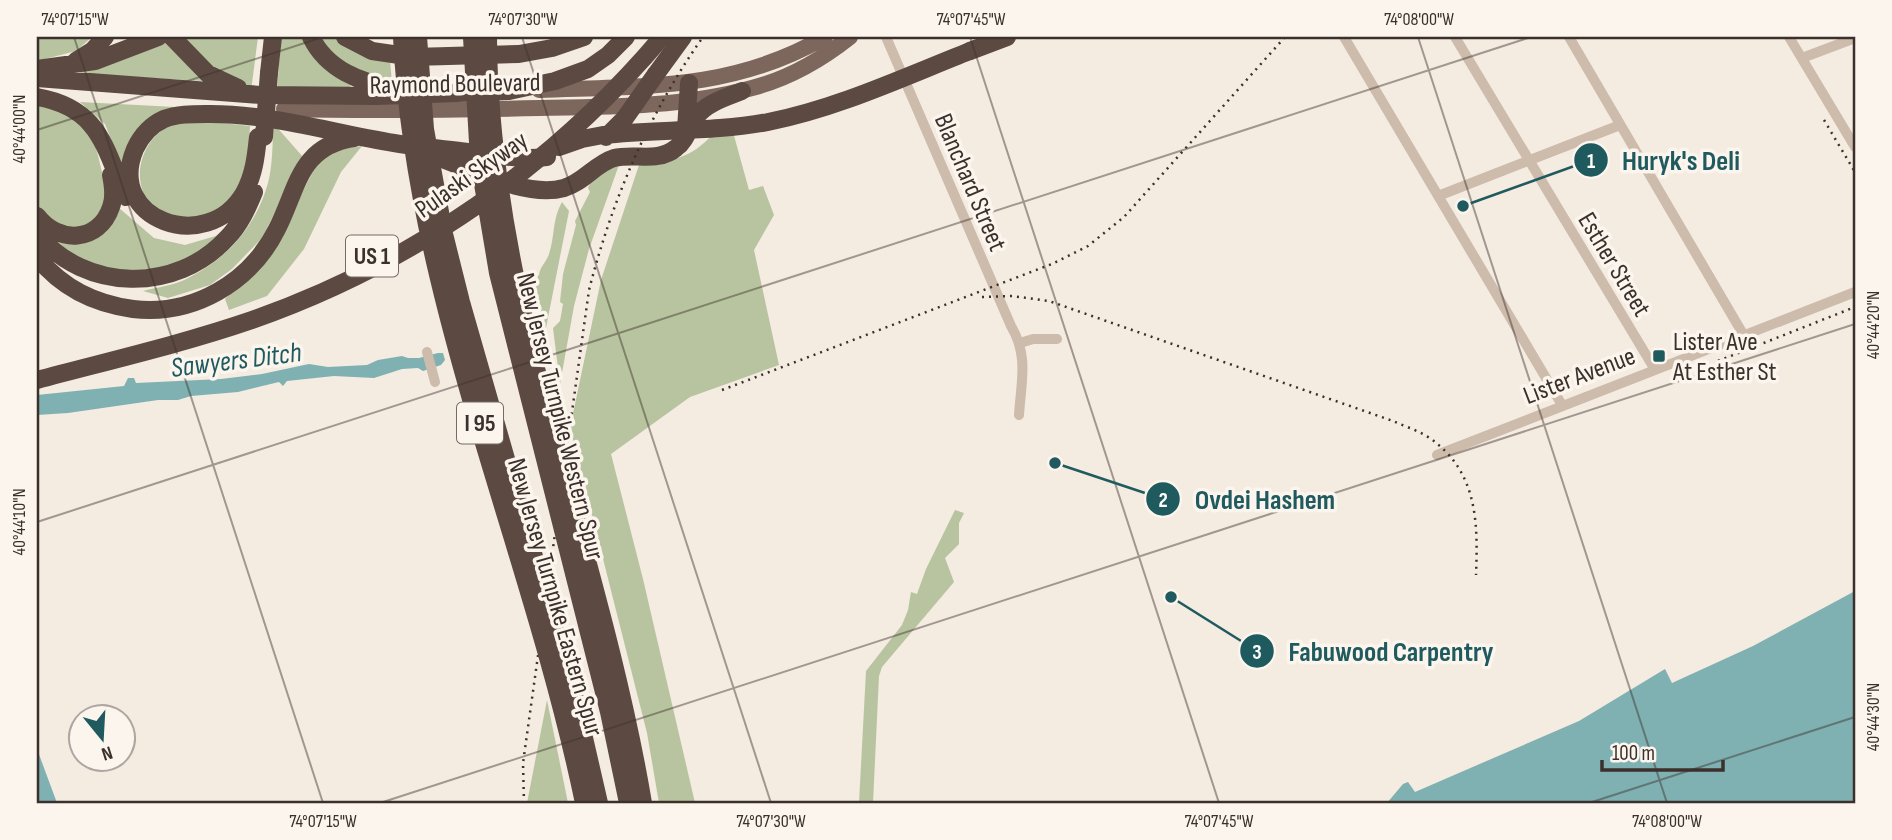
<svg xmlns="http://www.w3.org/2000/svg" width="1892" height="840" viewBox="0 0 1892 840" font-family="'Sofia Sans Condensed',sans-serif">
<rect width="100%" height="100%" fill="#f4ebe1"/>
<path fill="#b8c4a0" d="M37 37H92L76 51 37 61Z
M182 37H258L251 91 208 67Z
M281 37H304L351 82 350 89 277 91Z
M318 37H340L390 60 392 83 371 78 330 55Z
M165 40 203 81 76 74Z
M80 102 194 108 151 122 123 169 105 124Z
M37 105 55 107 80 122 94 139 108 197 96 219 82 228H63L37 210Z
M213 122 250 126C249 147 248 169 237 188 222 215 184 227 158 210 127 190 139 139 170 126 182 121 200 123 213 122Z
M274 124 303 157 262 238 232 269 210 285 168 298 143 291C158 287 177 285 190 277 228 258 257 224 268 183 273 165 272 143 274 124Z
M733 132 749 190 763 186 774 215 754 250 779 365 690 397 611 454 643 579 695 803H659L647 733 570 428 601 280 640 162C675 160 689 160 714 133Z
M362 146 341 172 304 249 267 296 229 310 225 299 272 251 320 158 347 148Z
M620 162 589 249 574 306 560 384 553 328 560 321 563 304 560 302 563 274 576 225 575 221 590 192 588 188 591 181Z
M562 202 569 211 544 338 530 282 539 275C540 266 546 263 549 254 555 237 552 219 562 202Z
M119 208 154 238 185 245 226 233 177 268 99 271 50 238 64 242Z
M955 510 964 513 959 523V544L945 558 954 582 882 667 879 676 873 803H859L866 671 902 625 908 610 911 592 917 594 926 569Z
M547 700 568 803H527Z"/>
<path fill="#7fb0b2" d="M438 353H443L445 360 441 365 423 371 418 368 402 369 374 378 334 376 287 381 283 386 279 382 238 392 191 396 178 400H158L68 413 37 415V395L124 386 128 378H134L136 383 221 379 262 374 309 364 328 367 367 365 378 360 402 356 408 358H419Z
M1855 591V803H1387L1403 784 1408 782 1415 792 1579 721 1665 669 1672 683 1753 646Z
M37 749 57 803H37Z"/>
<g fill="none" stroke-linecap="round" stroke-linejoin="round">
<path stroke="#cdbbac" stroke-width="10" d="M886 37 1011 326C1029 356 1021 382 1019 415
M1344 37 1562 405
M1455 37 1654 368
M1569 37 1743 334
M1789 37 1855 147
M1802 58 1855 38
M1438 196 1620 125
M1020 343 1033 339H1057
M427 352 435 382
M1437 455 1855 292"/>
<path stroke="#7d675c" stroke-width="16" d="M539 90C641 86 732 91 825 37
M284 109C369 111 454 110 540 108 610 107 684 107 752 88 787 79 821 60 850 37"/>
<path stroke="#5c4a42" stroke-width="18" d="M172 37 208 74 238 88
M311 37C327 70 360 82 395 89
M345 37 372 51 413 57 519 54 552 48 584 37
M970 51 1007 37
M76 61 92 51 105 37
M37 69 95 61 158 37
M269 73 273 37
M656 74 683 37
M37 78 261 95 377 96 509 91 555 81 588 69 608 55 626 37
M37 97C100 108 104 147 126 197
M686 129 689 83
M258 137C256 156 254 175 244 193 207 256 105 220 135 149 141 136 151 125 164 119 177 114 192 114 206 114 270 113 331 133 394 143 418 147 443 149 468 152 494 155 520 160 547 157
M431 155C468 167 525 199 564 188 584 182 595 164 614 158 635 153 658 163 676 148 686 141 689 127 696 117 706 103 727 97 742 91
M37 216C58 244 99 243 111 207 115 197 113 185 111 175
M37 234C85 292 176 294 227 238 240 225 247 209 254 192
M37 257C61 287 95 304 133 309 193 316 250 283 277 229 298 188 299 146 354 138"/>
<path stroke="#3b302b" stroke-width="2.5" stroke-dasharray="2 5" stroke-linecap="butt" d="M1824 120 1855 172
M982 297 1012 296 1049 301 1393 421C1404 426 1417 430 1428 437 1478 470 1478 523 1476 575
M1718 361 1855 307
M722 390 1052 264 1088 246 1124 217 1285 37
M524 803 523 763 589 290C612 200 649 113 703 37"/>
<path stroke="#5c4a42" stroke-width="18" d="M402 37C415 301 531 547 584 803
M418 37 425 129 444 234 461 302 576 703 599 803
M472 37 479 160 498 273 609 712 628 803
M488 37C489 300 600 546 643 803
M264 137 269 73
M606 137 625 118 656 74
M559 147 582 139 603 135C658 129 714 132 768 122 838 108 904 77 970 51
M37 380C108 361 182 344 252 320 412 264 553 166 662 37"/>
</g>
<path fill="none" stroke="#3b302b" stroke-width="2" stroke-opacity="0.45" d="M74 37 323 803M522 37 771 803M970 37 1219 803M1418 37 1667 803M37 130 323 37M37 522 1531 37M380 803 1855 324M1589 803 1855 717"/>
<rect fill="#1f5a5e" stroke="#fbf5ee" stroke-width="2.5" x="1652" y="349" width="14" height="14" rx="3.5"/>
<g text-anchor="middle" stroke-width="7" stroke-linejoin="round" paint-order="stroke">
<g fill="#fbf5ee" stroke="#756b66" stroke-width="2">
<rect x="346" y="235.5" width="52" height="41" rx="5"/>
<rect x="457" y="402.5" width="46" height="41" rx="5"/>
</g>
<g font-size="24" font-weight="bold" fill="#3b302b">
<text x="372" y="264">US 1</text>
<text x="480" y="431">I 95</text>
</g>
<g font-size="26" fill="#3b302b" stroke="#fbf5ee">
<text transform="translate(455 83) rotate(-1)" y="9">Raymond Boulevard</text>
<text transform="translate(471 174) rotate(-35)" y="9">Pulaski Skyway</text>
<text transform="translate(971 182) rotate(67)" y="9">Blanchard Street</text>
<text transform="translate(1615 264) rotate(59)" y="9">Esther Street</text>
<text transform="translate(1579 375) rotate(-21)" y="9">Lister Avenue</text>
<text transform="translate(561 416) rotate(76)" y="9">New Jersey Turnpike Western Spur</text>
<text transform="translate(556 597) rotate(74)" y="9">New Jersey Turnpike Eastern Spur</text>
</g>
<g font-size="26" fill="#3b302b" stroke="#fbf5ee" text-anchor="start">
<text x="1673" y="350">Lister Ave<tspan x="1673" dy="30">At Esther St</tspan></text>
</g>
<g font-size="28" font-style="italic" fill="#1f5a5e" stroke="#fbf5ee">
<text transform="translate(236 359) rotate(-7)" y="10">Sawyers Ditch</text>
</g>
</g>
<path fill="none" stroke="#1f5a5e" stroke-width="2.5" d="M1463 206L1591 160M1055 463L1163 499M1171 597L1257 651"/>
<g fill="#1f5a5e" stroke="#fbf5ee" stroke-width="2.5">
<circle cx="1463" cy="206" r="7"/>
<circle cx="1055" cy="463" r="7"/>
<circle cx="1171" cy="597" r="7"/>
<circle cx="1591" cy="160" r="18"/>
<circle cx="1163" cy="499" r="18"/>
<circle cx="1257" cy="651" r="18"/>
</g>
<g font-size="21" text-anchor="middle" font-weight="bold" fill="#fff">
<text x="1591" y="168">1</text>
<text x="1163" y="507">2</text>
<text x="1257" y="659">3</text>
</g>
<g font-size="28" text-anchor="middle" font-weight="bold" fill="#1f5a5e" stroke="#fbf5ee" stroke-width="7" stroke-linejoin="round" paint-order="stroke">
<text x="1681" y="170">Huryk's Deli</text>
<text x="1265" y="509">Ovdei Hashem</text>
<text x="1391" y="661">Fabuwood Carpentry</text>
</g>
<rect width="1892" height="840" fill="none" stroke="#fbf5ee" stroke-width="77"/>
<g transform="translate(102 738) rotate(162)"><circle r="33" fill="#fbf5ee" stroke="#aea6a0" stroke-width="2"/>
<path d="M0-5L12 26L0 18L-12 26Z" fill="#1f5a5e"/>
<text y="-10" font-size="19" font-weight="bold" text-anchor="middle" fill="#3b302b">N</text>
</g>
<path d="M1602 760v10h121v-10" fill="none" stroke="#3b302b" stroke-width="3.5"/>
<text x="1612" y="760" font-size="21" fill="#3b302b" stroke="#fbf5ee" stroke-width="5" paint-order="stroke">100 m</text>
<rect x="38" y="38" width="1816" height="764" fill="none" stroke="#3b302b" stroke-width="2.5"/>
<g font-size="18" text-anchor="middle" fill="#3b302b">
<text x="75" y="25">74°07'15"W</text>
<text x="523" y="25">74°07'30"W</text>
<text x="971" y="25">74°07'45"W</text>
<text x="1419" y="25">74°08'00"W</text>
<text transform="translate(19 129) rotate(-90)" y="6">40°44'00"N</text>
<text transform="translate(1873 325) rotate(-90)" y="6">40°44'20"N</text>
<text transform="translate(19 522) rotate(-90)" y="6">40°44'10"N</text>
<text transform="translate(1873 717) rotate(-90)" y="6">40°44'30"N</text>
<text x="323" y="827">74°07'15"W</text>
<text x="771" y="827">74°07'30"W</text>
<text x="1219" y="827">74°07'45"W</text>
<text x="1667" y="827">74°08'00"W</text>
</g>
</svg>
